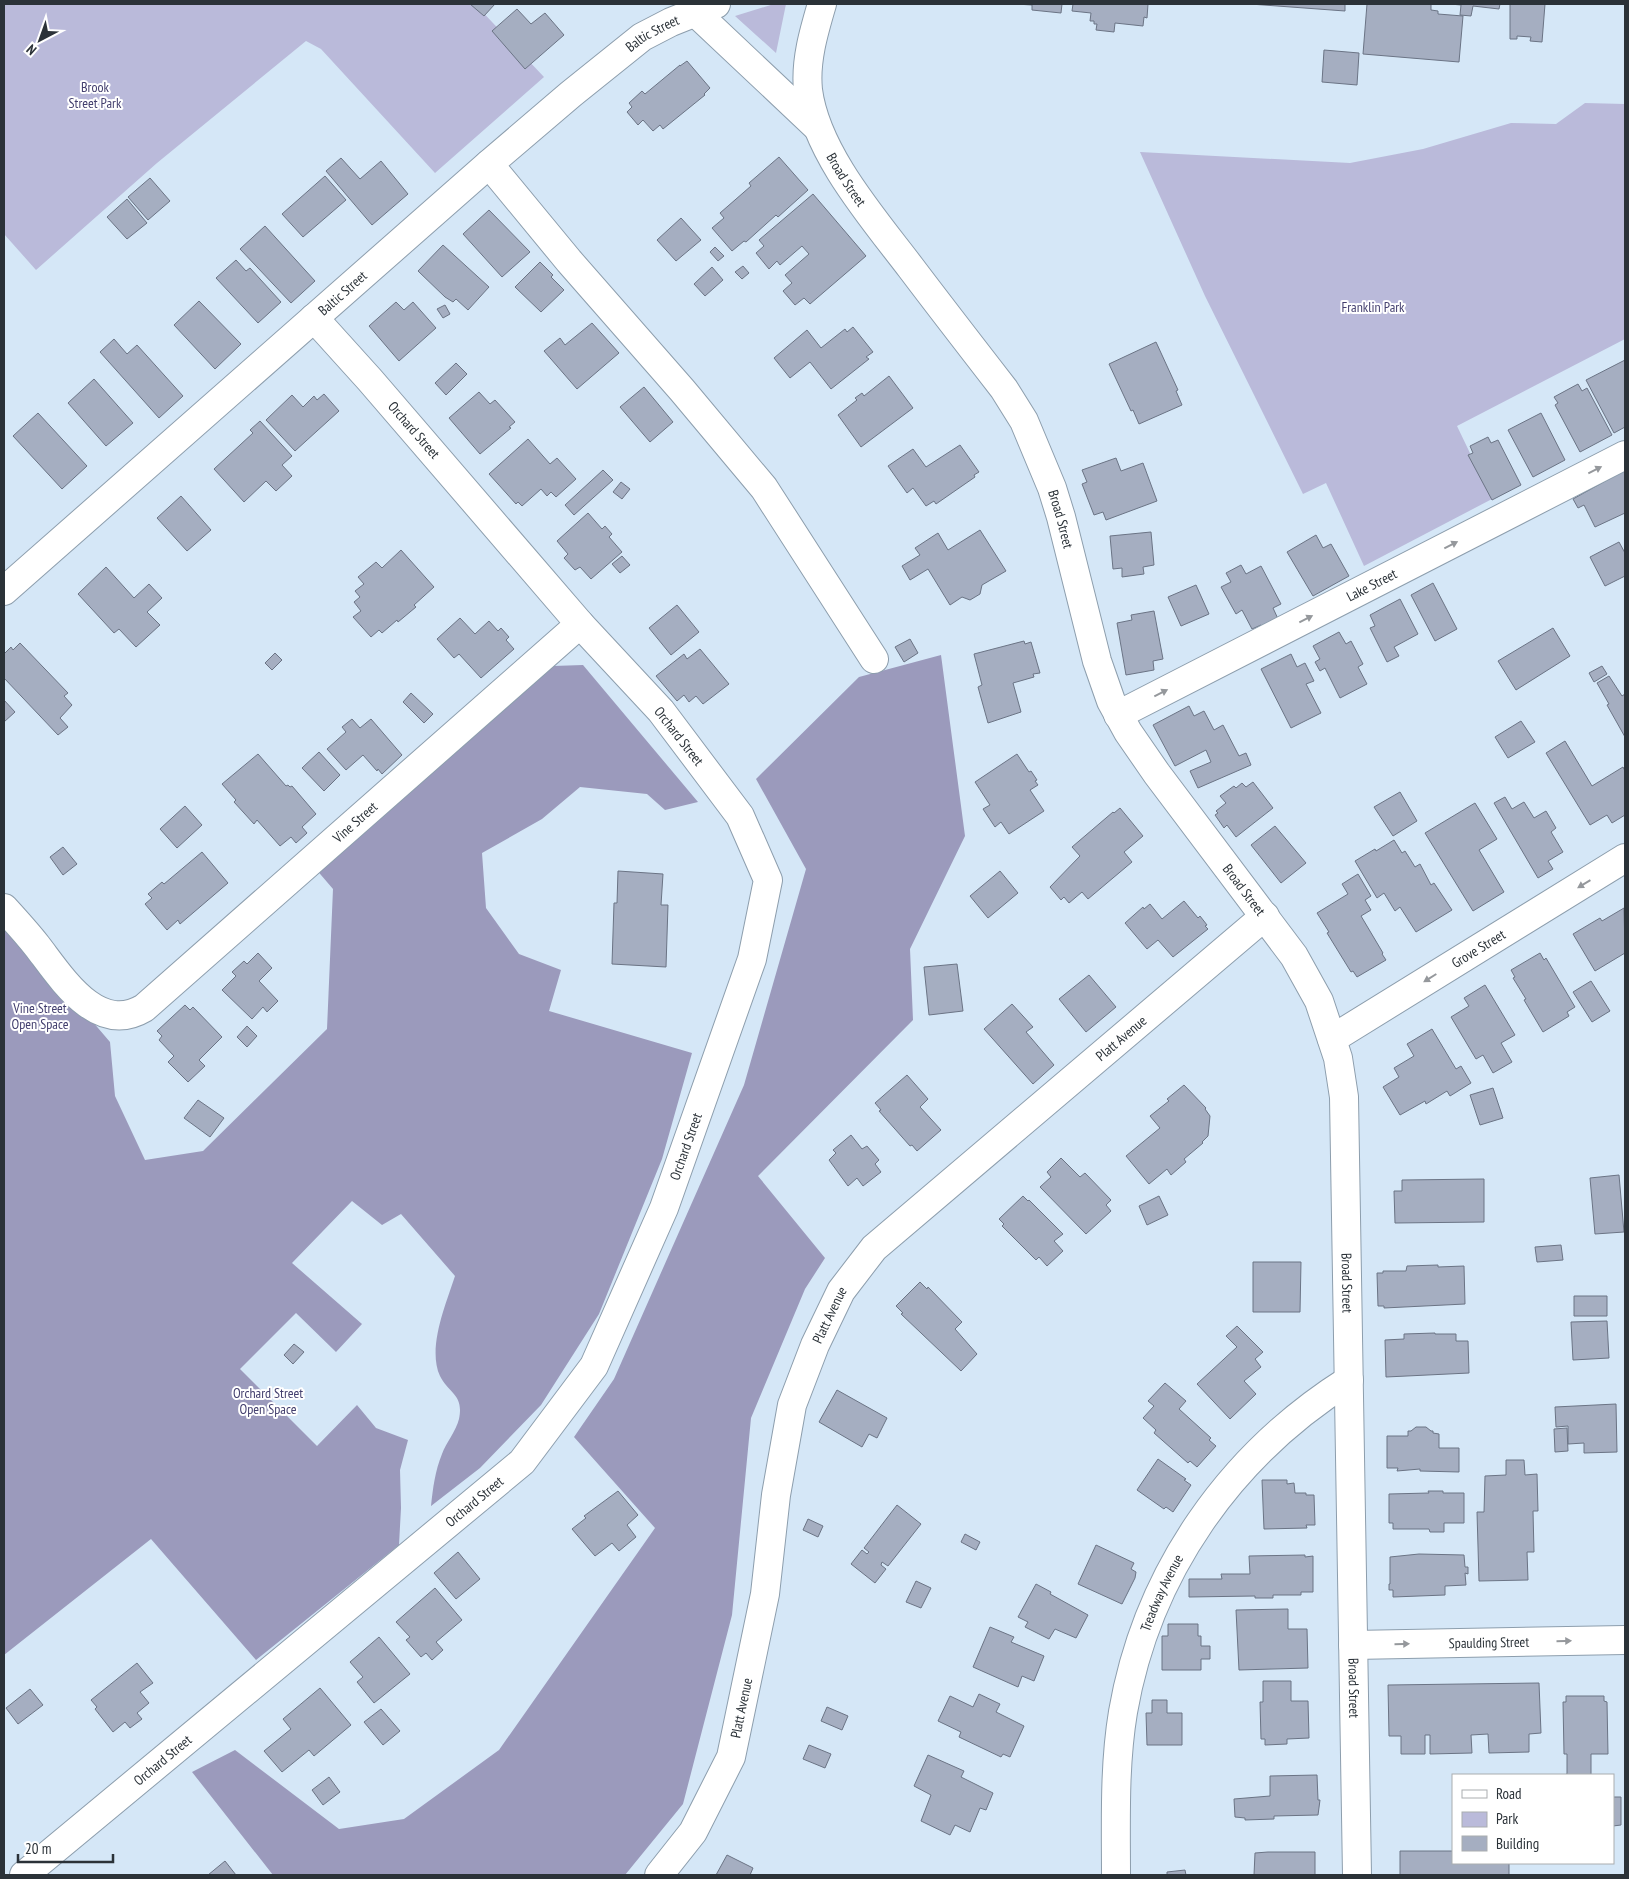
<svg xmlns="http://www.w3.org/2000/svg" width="1629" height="1879" viewBox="0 0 1629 1879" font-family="'PT Sans Narrow',sans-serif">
<rect width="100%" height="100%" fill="#d5e7f7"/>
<path fill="#babada" d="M4 4H475L544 77 435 173 321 49 306 41 157 163 36 270 4 234Z
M774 4H786L776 53 735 16Z
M1585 103 1625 104V339L1457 426 1492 499 1364 566 1326 483 1303 494 1205 296 1140 152 1350 163 1423 149 1511 123 1556 124Z"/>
<path fill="#9b9abc" d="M941 655 965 836 910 949 913 1020 758 1176 825 1258 805 1289 751 1418 732 1615 683 1804 625 1875H273L192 1772 235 1750 339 1829 404 1819 499 1750 655 1528 574 1437 614 1379 744 1085 806 869 756 779 859 677Z
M583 665 698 802 665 810 647 794 580 787 542 819 482 853 486 908 519 954 561 970 549 1011 692 1053 662 1159 599 1314 541 1405 480 1468 431 1506C433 1488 435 1471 442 1454 446 1443 456 1431 459 1419 464 1394 449 1394 440 1376 427 1348 446 1304 455 1276L401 1214 382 1225 352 1201 292 1263 362 1324 336 1352 296 1313 240 1369 317 1446 357 1405 376 1428 408 1440 400 1470 401 1508 399 1545 256 1660 151 1539 4 1655V918L110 1042 115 1096 145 1160 203 1151 327 1029 333 889 315 868 553 666Z"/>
<path fill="#a5aec1" stroke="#6b7485" d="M470 4H495L484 16Z
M1016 4H1062L1061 13 1032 10V5Z
M1073 4H1148L1147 18 1144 17 1143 26 1115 23 1114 32 1096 30 1097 24H1094V21H1090L1091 13 1072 11Z
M1250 4H1345V11Z
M1367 4H1431V10L1438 11V14L1463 16 1459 62 1363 54Z
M1450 4H1500L1499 9 1473 6 1471 16 1460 15 1461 5Z
M1510 4H1545L1542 42 1530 41 1531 37 1517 36V39H1510Z
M517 9 531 24 545 13 564 35 525 69 492 31Z
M1324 50 1359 53 1357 85 1322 82Z
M687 61 710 88 704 94 705 95 663 129 660 125 653 131 643 120 638 125 627 112 632 107 629 103 642 91 645 94 680 65V66Z
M779 157 808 190 778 217 776 215 746 242 744 241 732 251 712 228 724 218 720 213 751 186 749 183Z
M341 158 360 179 381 161 408 194 372 225 326 171Z
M325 176 346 200 303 237 282 214Z
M150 178 170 201 148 220 128 197Z
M813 194 866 256 810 304 804 298 795 305 783 291 792 283 785 275 809 254 802 246 780 265 777 261 769 269 756 253 764 246 759 240Z
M127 199 147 223 127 239 107 217Z
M489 210 530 252 502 277 463 234Z
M681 218 701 240 676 261 657 240Z
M265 226 315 281 291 303 240 249Z
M443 245 489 287 468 310 456 299 453 302 445 297 418 271Z
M715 247 724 256 718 261 710 252Z
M236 260 246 271 250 268 281 302 258 323 216 278Z
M540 262 553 275 551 277 564 290 541 312 515 287Z
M743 266 749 273 742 279 735 272Z
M712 267 723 280 705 296 694 284Z
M199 301 241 344 215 369 174 325Z
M396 302 404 310 413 302 436 328 399 361 369 326Z
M445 305 450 314 443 318 437 309Z
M592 323 619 353 577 389 544 351 560 338 565 345Z
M853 327 873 352 866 357 869 359 831 389 810 362 790 378 774 358 807 330 821 348 845 329 847 332Z
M114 339 127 354 137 345 183 396 159 418 100 352Z
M1156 342 1178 390 1176 391 1182 405 1139 424 1133 410 1131 411 1109 364Z
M1625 360V427L1614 433 1586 380Z
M456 363 467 374 446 395 435 383Z
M889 376 913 408 861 447 838 415 857 400 855 398 862 393 864 396Z
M94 379 133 423 106 446 68 403Z
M1578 384 1582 391 1587 388 1612 435 1580 452 1555 405 1558 403 1554 397Z
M644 387 673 422 650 442 620 407Z
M479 392 490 404 495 400 515 422 509 427 511 428 480 454 449 418Z
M324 394 339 411 295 451 266 420 292 395 303 407 314 396 317 400Z
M38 413 87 466 62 489 13 436Z
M1541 413 1565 460 1533 477 1508 430Z
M260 421 292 456 282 465 292 476 276 491 266 481 244 502 214 469 253 433 250 430Z
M1488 437 1491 443 1498 440 1521 485 1492 500 1468 455 1473 453 1470 446Z
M528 439 550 464 557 458 576 479 556 497 551 492 547 496 541 489 522 506 518 502 516 504 489 474Z
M960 445 979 472 974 475 975 477 936 504 934 501 926 506 913 488 907 493 888 466 913 449 926 467Z
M1116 458 1121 471 1143 463 1157 501 1106 520 1103 512 1094 515 1082 484 1087 482 1082 470Z
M603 470 613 480 574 515 565 505Z
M1625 470V513L1595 527 1584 505 1578 508 1573 499Z
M621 482 630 489 622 499 613 492Z
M181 496 211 530 187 551 157 518Z
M588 513 602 529 605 526 612 534 609 537 622 552 591 579 580 567 575 570 564 558 568 554 557 541Z
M980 530 1006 571 982 585 980 594 970 600 962 597 950 605 928 569 910 580 902 566 920 555 915 548 938 533 948 550Z
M1151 532 1154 565 1143 567 1144 574 1122 577V568L1113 569 1110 536Z
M1316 535 1323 548 1331 544 1349 576 1313 596 1287 552Z
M1619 542 1625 553V576L1605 586 1590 557Z
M401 550 434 587 414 605 416 607 398 622 397 620 382 633 379 630 371 637 353 617 361 611 354 602 360 597 355 591 364 584 358 577 376 562 382 568Z
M622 556 630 565 620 573 612 564Z
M1241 565 1246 574 1261 566 1281 604 1273 608 1279 621 1264 629 1261 625 1252 629 1242 610 1236 614 1221 587 1231 582 1226 573Z
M106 567 134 598 149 584 162 598 147 612 160 625 136 647 119 629 114 633 78 594Z
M1433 583 1457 629 1435 641 1411 595Z
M1196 585 1209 614 1181 626 1168 597Z
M1400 599 1418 634 1394 647 1399 656 1387 662 1370 628 1375 626 1370 615Z
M677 605 699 632 671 655 649 628Z
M1154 611 1163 659 1153 661 1154 670 1126 675 1117 623 1132 620 1131 615Z
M460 618 475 634 489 621 498 631 501 628 509 637 506 640 514 649 481 678 459 654 454 658 437 639Z
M1553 628 1570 656 1516 690 1498 661Z
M1339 632 1346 644 1351 641 1363 664 1358 667 1367 684 1340 698 1325 668 1320 671 1315 662 1320 659 1313 646Z
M910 639 918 653 904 662 895 647Z
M1024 641 1025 644 1031 642 1040 673 1033 674 1034 677 1013 683 1021 712 988 723 978 687 982 685 974 654Z
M20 643 68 693 64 696 72 705 60 718 68 727 58 735 4 678V654L11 647 13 650Z
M700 649 729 684 703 704 696 696 689 702 684 695 677 701 656 676 684 654 687 659Z
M275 653 282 660 272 670 265 663Z
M1291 654 1297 667 1305 663 1314 681 1306 684 1321 713 1291 728 1261 669Z
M1602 666 1607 674 1594 682 1589 673Z
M1609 676 1622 696 1625 694V737L1607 705 1609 704 1597 683Z
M411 693 433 714 424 723 403 702Z
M4 700 15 712 4 722Z
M1189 706 1194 716 1204 711 1214 730 1223 725 1239 756 1246 753 1251 765 1198 788 1190 771 1211 762 1206 750 1175 766 1153 725Z
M352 719 360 728 371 719 402 755 382 774 378 769 377 771 363 755 346 770 327 749 346 732 342 727Z
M1521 721 1535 742 1508 758 1495 737Z
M1565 741 1592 786 1623 767 1625 771V815L1612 823 1607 815 1590 825 1546 753Z
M319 752 340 775 324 791 302 768Z
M258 754 286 786 288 785 290 787 292 786 316 814 302 827 307 833 296 843 291 837 280 846 257 820 254 824 234 802 236 800 222 784Z
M1017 754 1029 772 1031 771 1037 780 1035 781 1038 785 1030 790 1044 811 1009 834 1001 822 995 827 983 809 990 805 975 782Z
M1253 782 1273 808 1236 837 1227 825 1224 828 1215 815 1218 813 1216 811 1226 803 1220 796 1234 786 1236 788 1242 783 1246 787Z
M1400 792 1417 821 1393 836 1374 807Z
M1505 797 1512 809 1524 802 1534 818 1546 811 1556 828 1551 832 1563 852 1548 861 1553 869 1538 878 1494 803Z
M1475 803 1497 839 1479 850 1504 892 1473 911 1425 833Z
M185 806 202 825 177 848 160 829Z
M1120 808 1143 836 1124 852 1132 862 1088 899 1082 892 1069 903 1064 897 1061 900 1050 887 1080 856 1072 847 1113 812 1114 813Z
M1275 826 1306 863 1281 883 1251 845Z
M1394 840 1402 853 1405 851 1415 867 1420 864 1431 885 1434 883 1452 910 1416 932 1400 907 1395 911 1384 893 1377 898 1355 861 1375 849 1376 851Z
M63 847 77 864 63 875 50 857Z
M202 852 228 883 180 924 178 920 167 930 145 904 152 898 148 894 162 882 164 884Z
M618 871 663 874 661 905H668L666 967 612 964 614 903H617Z
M1000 871 1018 893 988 918 970 896Z
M1358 874 1371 896 1365 900 1371 910 1361 916 1383 953 1382 954 1386 960 1357 977 1353 971 1351 972 1327 933 1329 932 1317 913 1348 894 1342 884Z
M1184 901 1198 918 1200 916 1207 925 1205 926 1208 929 1173 957 1158 940 1147 949 1125 923 1143 907 1144 909 1150 904 1162 919Z
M1624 908 1625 953 1595 971 1573 934 1600 918 1602 921Z
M258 953 272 968 259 981 278 1001 267 1012 263 1007 252 1019 222 990 236 976 232 972 244 961 247 964Z
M1540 953 1544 960 1546 958 1575 1007 1567 1012 1569 1016 1543 1032 1524 1000 1526 999 1513 978 1515 977 1511 970Z
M957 964 963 1011 929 1015 924 967Z
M1089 975 1116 1007 1086 1032 1059 999Z
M1591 981 1610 1011 1592 1022 1573 992Z
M1485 985 1515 1035 1501 1043 1512 1062 1493 1073 1483 1055 1476 1059 1451 1017 1469 1006 1464 998Z
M1012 1004 1033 1027 1026 1032 1054 1065 1033 1084 984 1029Z
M185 1005 190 1010 193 1007 222 1037 199 1060 205 1066 188 1082 168 1062 174 1056 159 1040 162 1036 157 1031Z
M247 1026 257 1036 247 1047 237 1037Z
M1432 1029 1456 1069 1461 1066 1471 1083 1450 1096 1447 1091 1426 1104 1425 1101 1400 1115 1383 1087 1399 1077 1394 1068 1414 1056 1407 1044Z
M907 1075 928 1099 920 1107 941 1130 917 1151 912 1145 910 1146 879 1111 881 1110 875 1103Z
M1184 1085 1206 1108 1205 1109 1210 1116 1208 1136 1202 1142 1203 1143 1184 1159 1186 1162 1171 1175 1167 1169 1149 1184 1126 1156 1160 1128 1150 1116 1169 1101 1167 1099Z
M1493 1088 1503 1118 1480 1125 1470 1095Z
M198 1100 224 1118 210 1137 184 1118Z
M851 1135 862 1149 867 1146 879 1160 875 1164 881 1172 863 1186 857 1178 848 1186 829 1160 836 1153 833 1150Z
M1061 1158 1080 1177 1085 1173 1111 1200 1106 1205 1111 1211 1086 1234 1040 1187 1051 1177 1047 1172Z
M1619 1175 1624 1232 1595 1234 1590 1178Z
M1484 1179V1222L1395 1223 1394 1191H1402V1180Z
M1023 1196 1028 1201 1029 1200 1063 1234 1054 1241 1063 1251 1047 1266 1039 1257 1036 1260 1002 1226 1004 1224 999 1219Z
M1159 1196 1168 1215 1147 1225 1139 1206Z
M1561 1245 1563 1260 1537 1262 1535 1247Z
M1253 1262H1301L1300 1312H1253Z
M1438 1265V1267L1464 1266 1465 1304 1384 1308V1306H1378L1377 1273H1383V1271H1406L1407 1266Z
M920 1282 927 1289 928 1287 962 1322 955 1329 977 1354 961 1371 901 1314 903 1313 896 1306Z
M1574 1296H1607V1316H1574Z
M1607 1321 1609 1358 1573 1360 1571 1322Z
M1237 1326 1263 1352 1255 1359 1261 1367 1244 1381 1256 1394 1230 1419 1197 1384 1237 1347 1226 1336Z
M1435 1333V1334H1456V1341H1468L1469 1373 1386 1377 1385 1340 1404 1339V1334Z
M294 1344 304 1352 293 1364 284 1355Z
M1165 1383 1186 1401 1179 1409 1211 1438 1209 1440 1216 1446 1197 1467 1190 1461 1188 1463 1154 1433 1156 1430 1143 1418 1154 1406 1148 1401Z
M837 1390 887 1418 877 1438 869 1434 862 1447 819 1422Z
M1616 1404 1617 1452 1584 1453V1443L1568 1444V1426L1556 1427 1555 1407Z
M1416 1427H1426L1431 1431H1433V1433L1439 1434V1448H1459V1472L1420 1471V1469L1397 1471 1398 1468H1387V1436H1408V1431H1411Z
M1567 1428 1568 1451 1555 1452 1554 1429Z
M1158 1459 1186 1479 1184 1480 1191 1485 1173 1512 1166 1507 1164 1509 1137 1490Z
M1506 1460H1524L1525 1475 1537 1474 1538 1511H1533L1534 1552H1527L1528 1580 1479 1581 1477 1512H1484L1485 1476 1506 1475Z
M1262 1480H1287V1484L1294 1483 1295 1493H1306V1495H1314L1315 1525H1306L1307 1528 1264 1529Z
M618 1491 638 1515 627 1525 636 1537 619 1551 612 1543 595 1556 572 1529 586 1518 584 1516Z
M1428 1491H1443V1493H1464V1523H1444V1532H1430L1429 1529H1393V1523H1389V1494L1429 1493Z
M897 1505 921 1524 888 1566 882 1562 881 1565 886 1569 875 1583 851 1564 862 1550 867 1554 869 1552 864 1548Z
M808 1519 823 1526 818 1537 803 1530Z
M965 1534 980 1542 976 1550 961 1542Z
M1096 1545 1134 1563 1131 1569 1136 1572 1135 1578 1122 1604 1078 1584Z
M458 1552 480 1579 456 1599 434 1573Z
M1419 1554 1464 1555 1465 1567H1468V1574L1465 1573 1466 1585 1445 1586V1595L1393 1597V1590H1389V1584H1390V1557Z
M1305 1555V1557L1313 1556V1592H1301V1595H1273V1598H1255V1596L1189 1597V1579H1222L1221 1574H1250L1249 1556Z
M916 1581 931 1588 921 1608 906 1602Z
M1036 1584 1051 1592 1050 1594 1088 1615 1076 1638 1055 1629 1049 1639 1025 1627 1028 1622 1018 1617Z
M435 1588 462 1620 436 1642 443 1650 432 1660 426 1653 421 1657 406 1640 410 1637 396 1622Z
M1288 1609V1629H1307L1308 1668 1239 1670 1236 1610Z
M1168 1624H1198V1636H1201V1646H1210V1659H1201V1670H1162V1636H1168Z
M990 1627 1014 1637 1011 1642 1044 1656 1034 1681 1022 1676 1018 1687 973 1667Z
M379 1637 410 1674 374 1703 357 1682 363 1677 350 1662Z
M137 1663 153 1683 140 1692 149 1703 137 1713 142 1719 130 1728 125 1722 113 1732 95 1709 97 1707 91 1700Z
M1263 1681H1291V1701H1308L1309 1738 1287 1739V1744L1265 1745V1739H1261L1260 1702H1263Z
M1539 1683 1541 1733 1529 1734V1752L1489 1753 1488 1734 1471 1735 1472 1753 1430 1754V1735H1425V1754H1401V1736H1389L1388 1685Z
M320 1688 351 1725 314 1756 309 1750 282 1772 264 1751 291 1729 283 1719Z
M30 1689 43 1705 18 1724 6 1708Z
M979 1694 1000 1704 996 1712 1024 1726 1010 1757 1003 1754 1001 1757 959 1737 961 1732 938 1721 950 1696 973 1707Z
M1566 1696H1604V1701L1607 1702 1608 1754H1591V1775H1564L1567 1774V1754H1564L1563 1702H1566Z
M1152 1700H1167V1713H1182V1745H1147L1146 1713H1152Z
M827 1707 848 1716 842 1730 821 1721Z
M381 1709 400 1731 383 1745 364 1722Z
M809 1745 831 1754 825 1768 803 1759Z
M928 1755 964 1771 961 1777 993 1793 986 1810 980 1808 970 1832 955 1825 950 1835 921 1821 931 1795 914 1786Z
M1317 1775 1318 1800H1320L1318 1815 1274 1816V1819L1245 1820V1818L1235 1817 1234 1799 1270 1796V1776Z
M329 1777 340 1792 323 1805 312 1790Z
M1613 1797H1621V1825L1613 1826Z
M1400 1851H1453V1863H1509V1875H1400Z
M1268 1852H1315V1875H1254L1255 1853Z
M727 1855 753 1868 750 1875H716Z
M225 1861 236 1875H208Z
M1185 1870 1186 1875H1167V1872Z"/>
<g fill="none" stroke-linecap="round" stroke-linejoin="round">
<defs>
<g id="minor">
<path id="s1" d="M822 4C814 31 805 61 808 90 816 153 873 218 911 268 942 309 973 349 1004 389L1024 421 1052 488 1061 517 1097 661 1111 701 1128 732 1157 774 1294 956 1319 1001 1338 1058 1344 1097 1357 1875"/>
<path d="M695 12 816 126"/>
<path d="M489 164 569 261 682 390 764 488 874 659"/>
<path id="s2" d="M4 591 489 164 571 94 642 37 671 22 716 4"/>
<path id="s3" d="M1118 715 1625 455"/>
<path id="s4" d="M4 908C15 920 26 932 37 946 61 977 97 1036 144 1008L580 624"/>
<path id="s5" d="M1332 1039 1625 858"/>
<path id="s6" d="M1353 1645 1625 1640"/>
<path id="s7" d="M24 1875 522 1462 594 1366 664 1208 752 959 768 880 740 816 661 711 580 624 370 380 314 318"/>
<path id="s8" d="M659 1875 693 1832 731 1757 765 1594 776 1495 792 1405 815 1345 841 1291 874 1248 1265 916"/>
<path id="s9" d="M1116 1875C1116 1821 1114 1766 1123 1712 1147 1573 1230 1455 1349 1380"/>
</g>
</defs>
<use href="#minor" stroke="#8d9ead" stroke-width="30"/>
<use href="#minor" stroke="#fff" stroke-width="28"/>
</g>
<defs><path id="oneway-solid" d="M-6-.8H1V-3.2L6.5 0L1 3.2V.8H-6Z" transform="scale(1.25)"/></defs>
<g fill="#95989c">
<use href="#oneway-solid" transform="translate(1595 470) rotate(-27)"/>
<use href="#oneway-solid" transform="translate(1451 545) rotate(-27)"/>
<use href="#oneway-solid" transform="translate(1306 619) rotate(-27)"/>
<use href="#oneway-solid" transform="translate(1161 693) rotate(-27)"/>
<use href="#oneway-solid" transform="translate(1584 884) rotate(149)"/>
<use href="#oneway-solid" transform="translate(1430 978) rotate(148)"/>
<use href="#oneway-solid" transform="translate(1564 1641) rotate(-1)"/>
<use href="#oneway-solid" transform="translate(1402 1644) rotate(-1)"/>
</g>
<g text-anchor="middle" stroke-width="4" stroke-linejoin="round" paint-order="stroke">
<g font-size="14" fill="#2b3238" stroke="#fff">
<text dy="5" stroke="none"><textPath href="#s2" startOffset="856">Baltic Street</textPath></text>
<text dy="5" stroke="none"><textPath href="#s1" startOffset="186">Broad Street</textPath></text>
<text dy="5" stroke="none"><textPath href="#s2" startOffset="451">Baltic Street</textPath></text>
<text transform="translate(414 430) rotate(49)" y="5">Orchard Street</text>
<text dy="5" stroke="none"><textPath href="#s1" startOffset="591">Broad Street</textPath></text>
<text dy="5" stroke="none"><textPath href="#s3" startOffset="285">Lake Street</textPath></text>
<text transform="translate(679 736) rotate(52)" y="5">Orchard Street</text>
<text dy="5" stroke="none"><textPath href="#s4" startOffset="469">Vine Street</textPath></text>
<text dy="5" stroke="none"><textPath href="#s1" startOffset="1011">Broad Street</textPath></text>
<text dy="5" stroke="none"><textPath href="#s5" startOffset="172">Grove Street</textPath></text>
<text dy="5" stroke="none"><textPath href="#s8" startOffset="999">Platt Avenue</textPath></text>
<text dy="5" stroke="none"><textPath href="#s7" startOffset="1005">Orchard Street</textPath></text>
<text dy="5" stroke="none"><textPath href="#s1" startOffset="1431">Broad Street</textPath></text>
<text dy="5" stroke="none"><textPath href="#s8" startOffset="594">Platt Avenue</textPath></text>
<text dy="5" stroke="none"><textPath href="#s7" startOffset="585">Orchard Street</textPath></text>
<text dy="5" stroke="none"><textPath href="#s9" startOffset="289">Treadway Avenue</textPath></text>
<text dy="5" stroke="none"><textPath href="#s6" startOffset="136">Spaulding Street</textPath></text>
<text dy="5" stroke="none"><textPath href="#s1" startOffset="1836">Broad Street</textPath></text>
<text dy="5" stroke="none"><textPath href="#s8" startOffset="189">Platt Avenue</textPath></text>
<text dy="5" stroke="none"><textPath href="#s7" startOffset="180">Orchard Street</textPath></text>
</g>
<g font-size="14" fill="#433f6e" stroke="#fff">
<text x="95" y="92">Brook<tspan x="95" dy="16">Street Park</tspan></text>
<text x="1373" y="312">Franklin Park</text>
<text x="40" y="1013">Vine Street<tspan x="40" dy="16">Open Space</tspan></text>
<text x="268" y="1398">Orchard Street<tspan x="268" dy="16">Open Space</tspan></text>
</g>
</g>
<rect width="1629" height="1879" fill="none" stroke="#2b3238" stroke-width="10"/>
<rect x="1452" y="1774" width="162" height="90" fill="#ffffff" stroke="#aaadaf"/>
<rect x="1462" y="1790" width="25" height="8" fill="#ffffff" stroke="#aaadaf"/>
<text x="1496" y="1799" font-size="15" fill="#2b3238">Road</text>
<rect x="1462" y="1812" width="25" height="15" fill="#babada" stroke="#aaadaf"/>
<text x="1496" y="1824" font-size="15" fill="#2b3238">Park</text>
<rect x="1462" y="1836" width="25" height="15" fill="#a5aec1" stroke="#aaadaf"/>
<text x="1496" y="1849" font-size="15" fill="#2b3238">Building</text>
<g transform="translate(40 40) rotate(221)" stroke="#ffffff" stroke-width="4" paint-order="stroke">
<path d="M0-4L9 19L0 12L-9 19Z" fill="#2b3238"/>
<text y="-8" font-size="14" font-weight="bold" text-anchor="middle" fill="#2b3238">N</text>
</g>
<path d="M18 1854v8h95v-8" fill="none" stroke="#2b3238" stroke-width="2.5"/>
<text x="25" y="1854" font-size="15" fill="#2b3238" stroke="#ffffff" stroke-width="4" paint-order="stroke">20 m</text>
</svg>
